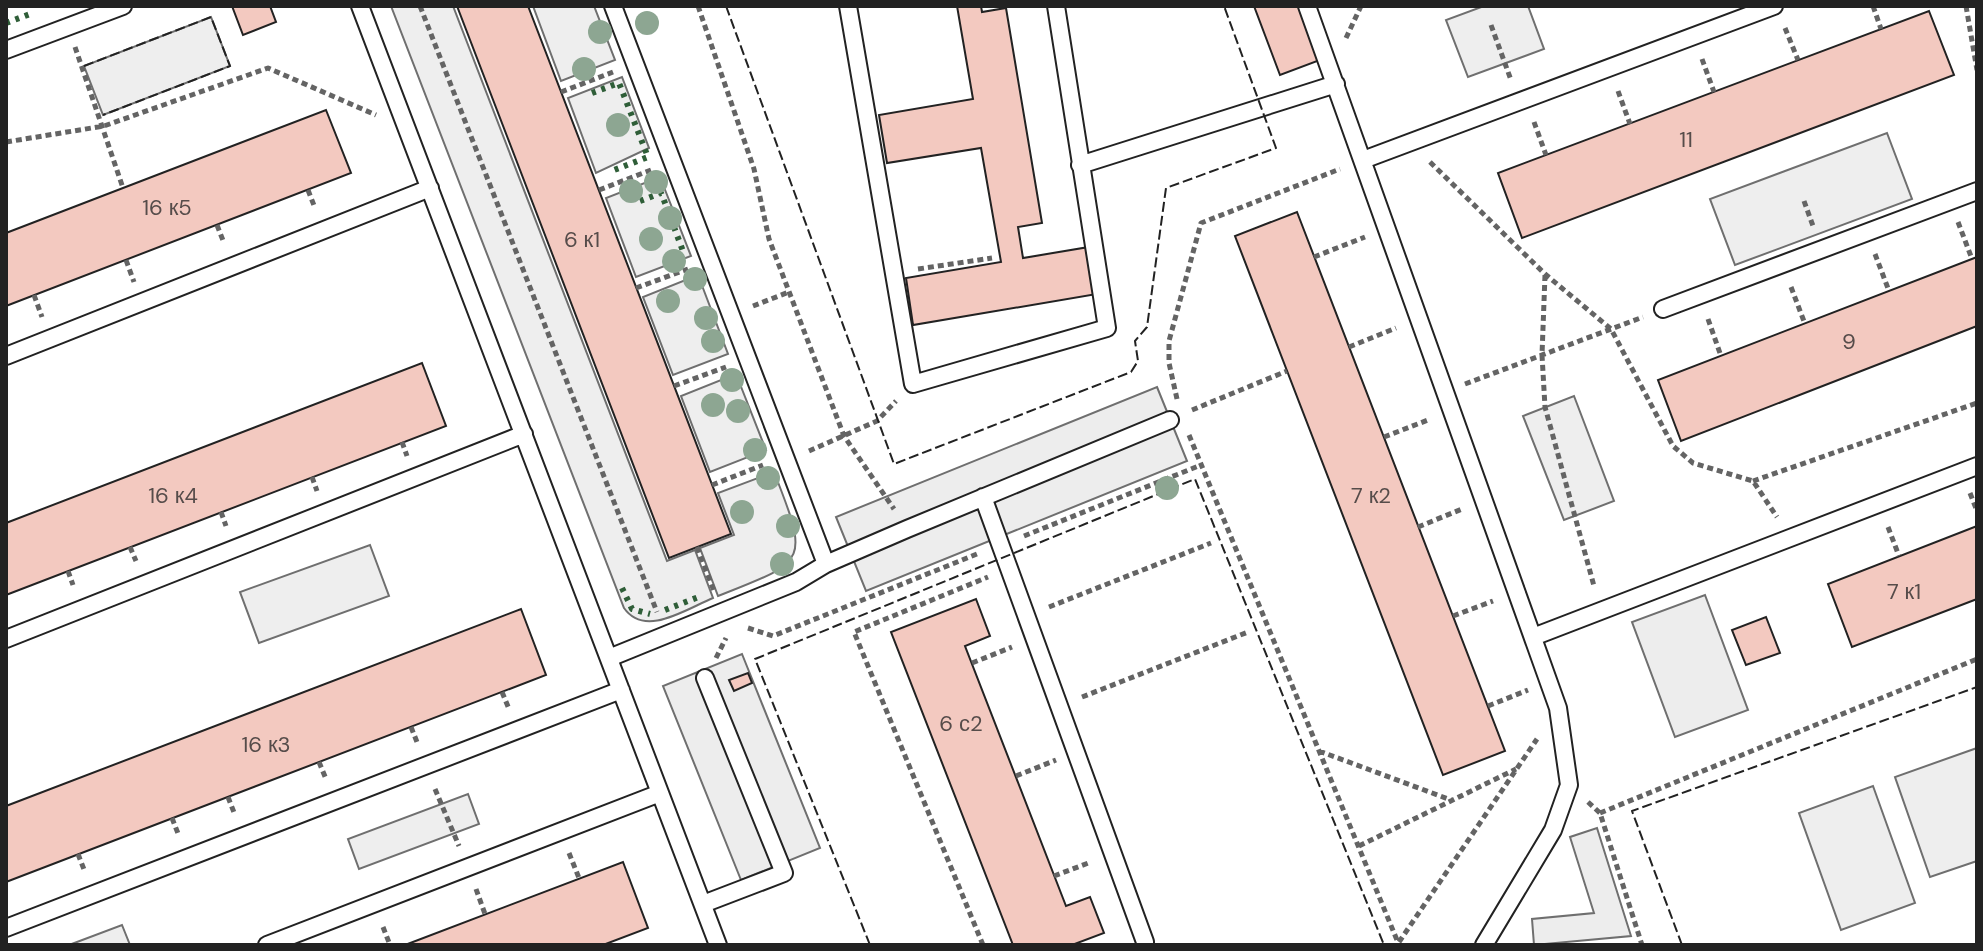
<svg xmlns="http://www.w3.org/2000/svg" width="1983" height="951" viewBox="0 0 1983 951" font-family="'DM Sans',sans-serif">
<rect width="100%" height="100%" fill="#fff"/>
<path fill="#eee" stroke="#6f6f6f" stroke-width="2" d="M391 6H453L667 561 695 550 713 598C686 609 645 638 624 608Z
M533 6H594L615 60 561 81Z
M1484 6H1528L1544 49 1468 77 1446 20Z
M211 17 230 66 103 115 84 66Z
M622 77 649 148 596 173 568 98Z
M1887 133 1912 199 1735 265 1710 199Z
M660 177 691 256 636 277 606 198Z
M698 275 728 354 673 375 643 297Z
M736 374 766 450 710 472 681 396Z
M1574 396 1614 501 1564 520 1523 416Z
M774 472C810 563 807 561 718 596L700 548 734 535 718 493Z
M370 545 389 596 259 643 240 592Z
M1977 748V861L1930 877 1895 777Z
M1873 786 1915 903 1841 930 1799 813Z
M468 794 479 824 359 869 348 839Z
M122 925 130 945H69Z"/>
<path fill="#ededed" stroke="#6f6f6f" stroke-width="2" d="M1157 387 1187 461 866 591 836 517Z
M1705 595 1748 710 1675 737 1632 622Z
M742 654 820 848 741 880 663 686Z
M1597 828 1631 936 1534 945 1532 919 1594 913 1570 837Z"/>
<path fill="#f3c9c0" stroke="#222" stroke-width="2" d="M232 6H270L276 22 243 35Z
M457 6H528L731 534 669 558Z
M957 6H981L982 12 1006 8 1042 223 1018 227 1023 258 1089 247 1097 294 913 325 906 278 1001 262 981 148 887 163 879 115 973 99Z
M1254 6H1300L1320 60 1280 75Z
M1929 11 1954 75 1522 238 1498 173Z
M326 110 351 173 6 306V233Z
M1297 212 1505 751 1443 775 1235 236Z
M1977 257V326L1681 441 1658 380Z
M422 363 446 426 6 595V523Z
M1977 526V599L1852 647 1828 584Z
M976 599 990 636 965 646 1066 906 1090 897 1104 933 1072 945H1013L891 632Z
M521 609 546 675 6 882V806Z
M1766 617 1780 653 1746 665 1732 630Z
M748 673 752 683 734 691 729 680Z
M623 862 648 928 603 945H405Z"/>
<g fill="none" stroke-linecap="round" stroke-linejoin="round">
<defs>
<path id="lane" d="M360 6 718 945
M613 6 826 564
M848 6 913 384 1107 328 1056 6
M1307 6 1558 708 1569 785 1553 830 1484 945
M6 50 123 6
M1363 160 1774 6
M1080 165 1336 84
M1663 309 1977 191
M6 356 430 188
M983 497 1145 942
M1533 637 1977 466
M6 639 524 434
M609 658 796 582 826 564 907 529 1170 420
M703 904 784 873 705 678
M6 928 621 690
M267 945 660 793"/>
</defs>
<use href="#lane" stroke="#222" stroke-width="20"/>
<path stroke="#646464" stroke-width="5" stroke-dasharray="6 4" stroke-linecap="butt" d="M420 6 657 612
M698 6 754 169 769 239 844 436 894 509
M1873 6 1881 29
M1966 6 1977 70
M1491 25 1511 80
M1785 28 1798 60
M1346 38 1361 6
M75 47 123 188
M1702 59 1714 92
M1618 91 1630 124
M561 92 613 72
M1534 122 1546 155
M6 142 104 126 268 68 376 115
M1430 162 1545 274 1611 329 1673 446 1693 463 1753 481 1777 517
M308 190 315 208
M599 190 651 170
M1804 201 1813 226
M1958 222 1972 259
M217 225 224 243
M1875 254 1889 291
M1314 257 1365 237
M126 260 134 282
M918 269 992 258
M1545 275 1542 355 1545 407 1594 586
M1791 287 1805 324
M636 288 688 269
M34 295 42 317
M753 306 789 292
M1708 319 1721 356
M1349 347 1396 328
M1465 384 1643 317
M674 386 726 367
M1177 399 1169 363V341L1201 223 1340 169
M1192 410 1287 371
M1189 435 1399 945
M1384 437 1428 420
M402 442 407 456
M809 451 877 421 896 401
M312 477 317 491
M1753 481 1977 403
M712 485 763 465
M1970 493 1977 511
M221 512 226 526
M1418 527 1462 509
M1888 527 1899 556
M1024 536 1201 465
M130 547 136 561
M697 547 714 591
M68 571 73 585
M1049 607 1211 543
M1453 616 1493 601
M748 628 773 636 977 554
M716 658 726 638
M972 663 1012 647
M502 692 509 709
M1082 697 1248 632
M1488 706 1528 690
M411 727 417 742
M1319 751 1451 800
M319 762 326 779
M1016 776 1056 760
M435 789 459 846
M228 797 235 815
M1588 802 1600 813 1642 945
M1600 813 1977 659
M172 818 179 836
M1359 846 1516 769
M569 853 579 878
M78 854 85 872
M1054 876 1091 862
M476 889 485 914
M383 927 390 945
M1399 942 1537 739
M983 945 854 632 988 577"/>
<use href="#lane" stroke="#fff" stroke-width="16"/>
<path stroke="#2f5e38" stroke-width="6" stroke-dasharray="4 6" stroke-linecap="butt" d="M6 23 30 14
M592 93 619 83 648 157 614 170
M640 201 661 193 669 213
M674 227 684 254
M622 588 632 609 650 614
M665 610 701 596"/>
<path stroke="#222" stroke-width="2" stroke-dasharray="10 4" stroke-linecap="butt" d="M726 6 894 464 1131 372 1138 361 1135 341 1147 327 1166 188 1276 148 1224 6
M84 66 211 17 230 66 103 115
M870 945 755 659 1195 479 1384 945
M1682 945 1632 811 1977 687"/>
</g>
<g fill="#8da692">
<circle cx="647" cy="23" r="12"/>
<circle cx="600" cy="32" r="12"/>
<circle cx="584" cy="69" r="12"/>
<circle cx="618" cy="125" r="12"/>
<circle cx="656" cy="182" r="12"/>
<circle cx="631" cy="191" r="12"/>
<circle cx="670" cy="218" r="12"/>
<circle cx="651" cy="239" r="12"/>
<circle cx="674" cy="261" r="12"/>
<circle cx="695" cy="279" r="12"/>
<circle cx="668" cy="301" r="12"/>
<circle cx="706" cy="318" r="12"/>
<circle cx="713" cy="341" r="12"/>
<circle cx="732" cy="380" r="12"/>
<circle cx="713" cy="405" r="12"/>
<circle cx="738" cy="411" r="12"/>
<circle cx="755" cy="450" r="12"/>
<circle cx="768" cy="478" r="12"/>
<circle cx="1167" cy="488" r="12"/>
<circle cx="742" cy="512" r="12"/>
<circle cx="788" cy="526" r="12"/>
<circle cx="782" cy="564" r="12"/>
</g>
<g text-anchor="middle" stroke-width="6" stroke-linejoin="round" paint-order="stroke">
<g font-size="22" fill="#564c4a">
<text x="1686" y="147">11</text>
<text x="167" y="215">16 к5</text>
<text x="582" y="247">6 к1</text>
<text x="1849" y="349">9</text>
<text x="173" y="503">16 к4</text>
<text x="1371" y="503">7 к2</text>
<text x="1904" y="599">7 к1</text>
<text x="961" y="731">6 с2</text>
<text x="266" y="752">16 к3</text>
</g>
</g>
<rect width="1983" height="951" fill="none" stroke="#222222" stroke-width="16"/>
</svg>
